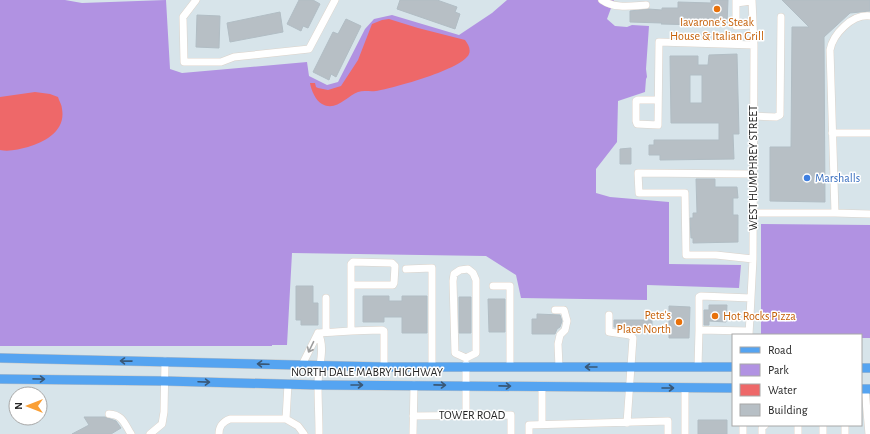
<svg xmlns="http://www.w3.org/2000/svg" width="870" height="434" viewBox="0 0 870 434" font-family="'Alegreya Sans',sans-serif">
<rect width="100%" height="100%" fill="#d7e4ea"/>
<path fill="#b192e2" d="M0 0H65L82 3 166 0 170 69 182 73 307 62 309 76 327 85 338 82 365 29 374 19 392 15 459 35 492 13 507 0H614L607 19 615 26 627 27 632 25 649 26 646 69 647 77 646 79 645 92 618 101 617 142 596 169V193L610 197 669 202V264L741 265 739 288 647 285V300L521 298 516 275 486 256 292 253 287 345H272V346H0Z
M761 224 870 225V338H861V335H761Z"/>
<path fill="#ee6869" d="M389 19 418 28 465 40C468 44 471 49 469 54 463 69 394 88 376 91 370 92 364 90 358 92 347 96 336 112 322 104 316 101 311 90 310 83H315L316 87 318 88 328 90 341 86 358 60 372 24 382 20Z
M35 92 50 94 58 97C59 101 62 105 62 109 66 131 45 142 28 147 19 149 10 152 0 150V97Z"/>
<path fill="#b7bfc5" stroke="#b1bdc4" fill-rule="evenodd" d="M299 0H313L320 4 308 28 303 26 301 31 287 24Z
M400 0H437L457 7 455 12 460 14 455 29 397 9Z
M711 0H728L727 24 710 23V19H699V25L661 24 662 23 630 22V11L648 9 662 10V8H678V2L711 3Z
M782 0H870V11L850 13 824 37 825 202 770 201V147H791L792 27H809Z
M280 12 283 32 230 42 227 23Z
M197 15 220 16 219 48 196 47Z
M346 19 361 26 336 77 331 74 329 80 313 72 333 32 338 34Z
M737 54 739 134H733L734 159 660 160V155H649V145H654V140H719V123H671L670 56H698V65H708L709 55ZM690 75H702V103H690Z
M631 148V164H620V149Z
M696 179H715V187H737L738 198H733V215H738V242L693 243V238H691L690 218H693V213H697Z
M296 286H313V303H318V325H301V320H296Z
M363 296H389V301H402V296H427V333H402V317H384V322H363Z
M459 297H471V333H459Z
M488 299H505V332H489Z
M709 305H727L726 322 709 321V325H704V310H709Z
M669 306 690 307 689 338H669Z
M537 314 560 315 562 321 560 327 557 329 555 334H532V319H537Z
M614 320H652V328L614 327Z
M84 417H105L116 421 121 428 111 434H72L89 425Z
M698 420H727V434H698Z"/>
<g fill="none" stroke-linecap="round" stroke-linejoin="round">
<defs>
<path id="minor" d="M196 0 183 17 184 62H221L234 57 309 49 335 0
M602 0C615 9 631 6 646 5
M736 0V3L752 1
M736 3V26L753 25
M658 100H638L636 101V121L637 124 658 125 659 42 754 45
M753 116 776 117 780 115 781 17
M832 133H870
M753 174 638 173 639 193H685L686 255H716L753 259
M753 213H835L830 50C833 34 852 14 870 16
M835 213 870 214
M406 269 432 268V367
M468 269 473 273 476 280V353L466 358 455 353 453 281 454 274 460 270Z
M493 286H510V367
M326 298V332
M555 310H564L567 321 565 330 560 335 558 344 559 367
M609 315V332L630 335 633 338 627 423
M351 330V264L353 262 392 263 395 266 394 283 393 285H351
M699 330V297L701 296 751 298
M318 333C339 332 360 330 382 330L384 331V367
M749 335 753 259 754 45 752 0
M302 365 318 333C326 348 318 368 318 384 318 401 319 418 319 434
M698 367 699 330 749 331
M685 388V434
M865 389 869 434
M109 414C123 415 124 423 131 434
M466 415V364
M413 416 511 415V434
M286 419 298 426 304 434
M542 424V386
M798 425V434
M823 425V434
M845 425V434
M150 434 162 424 164 412 165 361
M219 434C219 426 222 422 230 419H286L288 384
M413 434 414 385
M529 434V425L668 421V434
M743 434V425
M762 434V428L765 425"/>
<path id="major" d="M0 358 384 367H733
M861 368H870
M0 379 165 381 318 385 733 388
M861 389H870"/>
</defs>
<use href="#minor" stroke="#dcd3ca" stroke-width="8"/>
<use href="#major" stroke="#c2c2c2" stroke-width="10"/>
<use href="#minor" stroke="#fff" stroke-width="7"/>
<use href="#major" stroke="#55a4f1" stroke-width="9"/>
</g>
<defs><path id="oneway-shaft" d="M-6 0H5M1.5-3L5.5 0L1.5 3" fill="none" stroke-width="1.6" stroke-linecap="round" stroke-linejoin="round"/></defs>
<use stroke="#9d9d9d" href="#oneway-shaft" transform="translate(311 347) rotate(116)"/>
<g stroke="#395877">
<use href="#oneway-shaft" transform="translate(126 361) rotate(-179)"/>
<use href="#oneway-shaft" transform="translate(263 364) rotate(-178)"/>
<use href="#oneway-shaft" transform="translate(591 367) rotate(180)"/>
<use href="#oneway-shaft" transform="translate(39 379) rotate(1)"/>
<use href="#oneway-shaft" transform="translate(204 382) rotate(2)"/>
<use href="#oneway-shaft" transform="translate(357 385)"/>
<use href="#oneway-shaft" transform="translate(440 385) rotate(1)"/>
<use href="#oneway-shaft" transform="translate(505 386) rotate(1)"/>
<use href="#oneway-shaft" transform="translate(668 388)"/>
</g>
<g fill="#e8710a" stroke="#fff" stroke-width="1.5">
<circle cx="717" cy="9" r="4"/>
<circle cx="715" cy="316" r="4"/>
<circle cx="679" cy="322" r="4"/>
</g>
<circle fill="#3f7fe0" stroke="#fff" stroke-width="1.5" cx="807" cy="178" r="4"/>
<g text-anchor="middle" stroke-width="3" stroke-linejoin="round" paint-order="stroke">
<g font-size="12" fill="#c56008" stroke="#fff">
<text x="717" y="26">Iavarone's Steak<tspan x="717" dy="14">House &amp; Italian Grill</tspan></text>
<text x="671" y="319" text-anchor="end">Pete's<tspan x="671" dy="14">Place North</tspan></text>
<text x="723" y="320" text-anchor="start">Hot Rocks Pizza</text>
</g>
<g font-size="12" fill="#262626" stroke="#fff">
<text transform="translate(753 168) rotate(-90)" y="4">WEST HUMPHREY STREET</text>
<text x="367" y="376">NORTH DALE MABRY HIGHWAY</text>
<text x="472" y="419">TOWER ROAD</text>
</g>
<g font-size="12" fill="#366cbe" stroke="#fff" text-anchor="start">
<text x="815" y="182">Marshalls</text>
</g>
</g>
<rect x="732" y="334" width="130" height="92" fill="#ffffff" stroke="#a8a8a8"/>
<rect x="740" y="347" width="20" height="6" fill="#55a4f1" stroke="#a8a8a8"/>
<text x="768" y="354" font-size="12" fill="#262626">Road</text>
<rect x="740" y="364" width="20" height="12" fill="#b192e2" stroke="#a8a8a8"/>
<text x="768" y="374" font-size="12" fill="#262626">Park</text>
<rect x="740" y="384" width="20" height="12" fill="#ee6869" stroke="#a8a8a8"/>
<text x="768" y="394" font-size="12" fill="#262626">Water</text>
<rect x="740" y="404" width="20" height="12" fill="#b7bfc5" stroke="#a8a8a8"/>
<text x="768" y="414" font-size="12" fill="#262626">Building</text>
<g transform="translate(28 406) rotate(270)"><circle r="19" fill="#ffffff" stroke="#a8a8a8"/>
<path d="M0-3L7 15L0 10L-7 15Z" fill="#fa9f34"/>
<text y="-6" font-size="11" font-weight="bold" text-anchor="middle" fill="#262626">N</text>
</g>
</svg>
